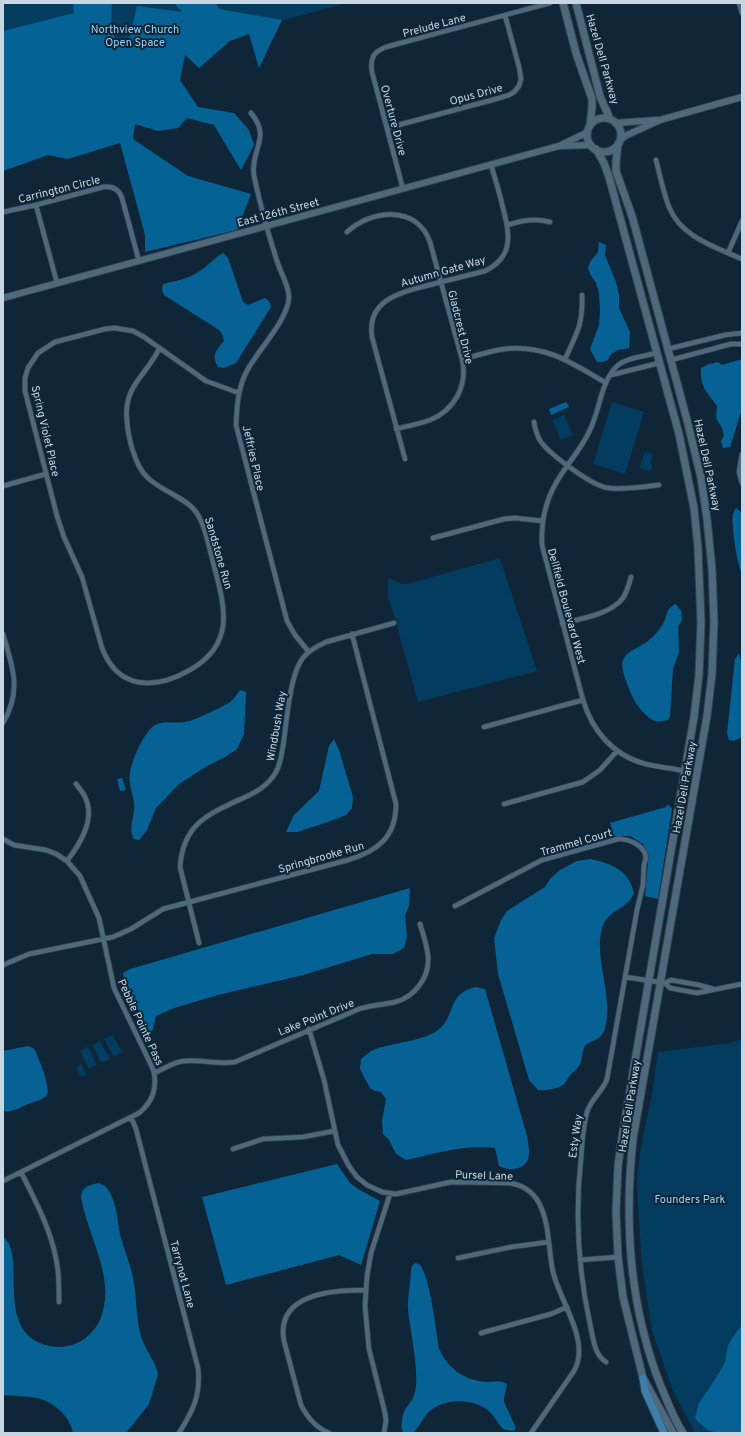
<svg xmlns="http://www.w3.org/2000/svg" width="745" height="1436" viewBox="0 0 745 1436" font-family="Overpass,sans-serif">
<rect width="100%" height="100%" fill="#0e2637"/>
<path fill="#033c5e" d="M3 3H84L87 14 3 37Z
M92 3H347L266 25 111 78Z
M612 402 644 412 625 474 593 464Z
M564 415 573 435 561 440 552 420Z
M646 452 652 453 653 455 650 463 652 466 651 470 650 471 641 469 640 467 644 453Z
M500 558 537 671 418 702 392 608 388 599V578L402 584 411 583Z
M113 1035 122 1052 114 1057 104 1039Z
M742 1039V1433H695L673 1391 652 1331 642 1265 637 1189 638 1166 644 1132 652 1094 658 1052 729 1043Z
M100 1041 110 1059 101 1063 92 1045Z
M88 1047 97 1065 89 1069 80 1051Z
M81 1064 86 1075 81 1077 76 1067Z"/>
<path fill="#056295" d="M73 3H112L111 25 116 42 129 39 137 6 182 12 174 3H216L219 9 282 20 259 68 249 34 230 41 199 68 185 55 180 80 198 107 234 113 249 130 254 145 241 170 214 125 187 118 178 128 158 131 135 124 133 139 188 176 251 194 237 230 145 252V235L120 143 68 159 48 155 3 171V31L74 13Z
M668 804 672 809 658 899 645 896 648 862 643 844 630 836H614L610 823 666 807Z
M410 888 409 906 405 915 407 937 404 948 393 954H372L303 975 218 995 174 1008 156 1016 153 1029 149 1037 131 992 125 984 123 973 130 969Z
M337 1164 350 1183 358 1189 380 1201 361 1265 339 1255 226 1285 202 1197Z"/>
<path fill="#066295" d="M599 242 606 245 605 255 616 282 619 295V308L630 332 629 348 618 350 611 354 608 360 602 362H597L590 349 599 325 600 310 599 293 596 283 590 274 588 268 590 262 598 252Z
M223 253 228 258 243 302 248 305 265 298 269 301 271 307 236 363 224 368 218 367C211 356 216 350 224 341L222 334 219 330 164 295 162 289 163 284C175 281 188 279 198 272 207 267 214 258 223 253Z
M742 359V409L730 447 723 448 721 441 724 436 722 428 716 418 717 406C707 391 700 388 701 368L709 364 718 362 722 365Z
M566 402 569 407 551 415 549 409Z
M736 508 742 513V573C737 566 731 523 733 514 734 511 735 510 736 508Z
M676 604 681 611 682 620 678 627 679 652 673 669 670 716 668 720C662 721 656 723 651 719 646 716 641 710 638 706 632 698 619 668 623 660 627 650 642 647 649 640 654 636 660 629 663 624 668 615 665 609 676 604Z
M739 653 742 666V737L734 741 729 740 727 733 735 659Z
M240 690 246 692 244 734 237 749 225 757 207 766 179 784 156 808 147 830 139 840 134 839C127 828 136 815 134 803 133 794 128 783 130 773 131 762 145 730 155 725 167 720 174 724 185 722 191 722 225 706 230 702 234 699 237 694 240 690Z
M334 739 339 750 353 797 352 808 346 815 328 822 297 832H286L294 815 319 791 329 746Z
M122 778 126 790 120 791 117 779Z
M591 859C612 864 629 870 634 893 632 897 630 901 627 903 618 911 608 913 603 925 592 955 614 995 605 1028 601 1043 588 1039 584 1048 582 1052 582 1058 581 1062 579 1067 575 1071 571 1074 568 1077 567 1081 564 1084 557 1089 546 1091 538 1090L529 1080 498 974 494 938 501 920 507 911 545 887 550 879 560 870 577 861Z
M476 987 485 989 527 1136C529 1148 533 1164 518 1168 510 1170 506 1169 499 1166L495 1148C464 1144 436 1154 406 1160L396 1154 389 1140 383 1134 382 1121 386 1099 381 1092 375 1091 370 1088 360 1069 361 1059C365 1056 369 1052 373 1050 390 1043 425 1041 438 1030 457 1015 446 994 476 987Z
M28 1046 33 1048 36 1052C39 1060 52 1089 46 1096 41 1101 32 1102 26 1105 19 1108 11 1113 3 1111V1051Z
M99 1183C116 1188 117 1220 120 1234 124 1251 132 1267 134 1284 137 1302 136 1319 141 1336 144 1348 157 1364 158 1374L149 1404 126 1433H73C70 1416 54 1402 37 1398 26 1396 14 1396 3 1395V1237C25 1251 0 1314 31 1338 43 1347 62 1350 77 1343 87 1339 95 1330 100 1320 117 1279 88 1238 81 1197 82 1186 89 1185 99 1183Z
M415 1263 419 1264C430 1274 436 1332 439 1349 448 1368 463 1380 486 1382 493 1382 501 1380 507 1384L504 1398V1402L516 1428 513 1431 503 1429C498 1424 495 1417 490 1412 476 1398 446 1398 431 1410 424 1415 420 1426 414 1432L404 1433C401 1430 401 1426 402 1422 403 1406 410 1407 414 1395 421 1379 410 1329 408 1310 407 1297 411 1283 411 1270L412 1266Z
M742 1325V1433C721 1433 709 1436 695 1418L699 1403 714 1381 725 1362 728 1345 733 1337Z"/>
<g fill="none" stroke-linecap="round" stroke-linejoin="round">
<defs>
<path id="minor" d="M739 3 742 13
M251 113C272 138 250 149 254 176 260 204 268 233 277 261 281 274 289 285 289 298 287 321 259 349 248 369 238 386 237 405 236 425L287 621 295 635 309 652
M387 128 496 99 509 95 514 92 519 86 521 79 519 67 505 15
M656 160C660 175 663 192 669 207 681 237 715 247 742 259
M403 189 372 72C370 58 373 52 386 47L550 3
M36 205 57 283
M3 212 36 205 103 187C112 186 119 189 122 198L139 261
M508 225C522 220 535 218 550 222
M347 232C372 209 417 205 430 242L462 359C468 385 455 410 430 420 419 424 408 426 396 429
M728 253 742 221
M159 349C146 376 123 386 127 421 128 437 135 466 147 477 153 483 160 487 167 491 177 497 189 502 196 512 205 525 208 543 212 558 223 602 239 642 190 670 155 690 118 690 102 648L82 577 64 537 57 516 25 391V378L28 368 38 353 55 342 105 329 115 328 133 331 144 337 206 381 239 393
M668 349 725 335 742 333
M657 353C645 356 625 358 616 367 600 384 600 411 589 432 580 451 566 465 556 483 545 502 541 523 542 545L583 700C592 730 612 754 642 763 656 767 671 768 685 771
M462 359C476 356 490 351 504 349 545 344 572 363 606 383
M565 359C577 333 583 325 582 295
M671 360 731 344H742
M611 375 659 363
M534 422C535 429 537 436 541 442 551 455 593 487 609 488 625 490 643 487 659 485
M742 454 739 472 742 483
M405 459 372 337C366 296 408 291 437 283 453 279 469 275 485 271 516 256 509 231 502 204 499 191 495 178 491 165
M3 486 46 474
M433 538 504 519 515 518 543 521
M562 623C581 619 611 614 623 598 627 592 629 584 631 577
M3 634C13 668 22 690 3 723
M484 727 583 700
M504 804 583 782 600 770 617 751
M3 839 14 845 46 850 56 854 67 861 80 876 99 918 114 988 153 1069C158 1086 153 1102 139 1113L3 1181
M67 861C80 844 96 819 85 797 83 792 79 788 76 784
M455 906 542 860 618 839C630 838 652 849 644 864L643 885 637 910 607 1079C603 1091 591 1099 587 1112 583 1127 582 1143 581 1158 575 1213 578 1269 590 1324 593 1337 594 1355 606 1362
M199 943 180 867C183 825 206 815 241 799 255 793 268 786 276 772 280 764 282 754 283 746 287 722 289 678 302 659 308 651 317 646 326 642L394 623
M3 965 29 954 113 937 131 929 163 909 348 860C378 851 396 837 396 804L352 634
M625 977 665 983 670 988 697 993 742 984
M665 983 671 980 699 985 713 989
M309 1029 324 1080 338 1145 349 1166 357 1177 367 1185 382 1192 396 1194 451 1182 510 1183C522 1185 533 1192 539 1203 550 1224 548 1249 553 1272 560 1302 591 1341 574 1371L531 1433
M154 1073C164 1069 173 1062 184 1061 201 1059 218 1065 235 1062L359 1009C371 1005 383 1005 395 1002 415 997 430 977 428 956 427 945 423 934 420 924
M131 1117 136 1129 198 1368C201 1395 193 1411 179 1433
M233 1149 263 1139 303 1137 334 1131
M21 1172C37 1204 54 1235 58 1271 59 1281 59 1292 59 1302
M458 1258 511 1247 549 1242
M580 1260 618 1257
M481 1333 551 1314 567 1307
M329 1433C317 1428 307 1417 301 1405L284 1341C275 1293 334 1290 366 1290
M384 1433 386 1421 385 1413 369 1349 365 1306 367 1276 371 1253 390 1194"/>
<path id="tertiary" d="M615 123 657 120
M620 140 627 135 660 120 742 97
M560 146 591 145
M3 298 559 146 588 132"/>
<path id="secondary" d="M563 3 576 53 592 99V107L590 126
M576 3 600 96 610 119
M587 135a17 17 0 1 1 34 0a17 17 0 1 1-34 0Z
M618 144 616 162V171L632 216 687 420 701 478 707 519 712 569 714 622 712 674 707 716 633 1139C624 1222 629 1305 660 1384 667 1400 673 1418 683 1433
M596 149 604 163 609 177 679 434 694 508 698 548 701 622 699 675 694 717 623 1131 618 1166 616 1212 618 1257 623 1297 643 1378 673 1433"/>
<path id="primary" d="M643 1378 645 1391 664 1433"/>
</defs>
<use href="#minor" stroke="#344251" stroke-width="6"/>
<use href="#tertiary" stroke="#344251" stroke-width="8"/>
<use href="#secondary" stroke="#344251" stroke-width="9"/>
<use href="#primary" stroke="#344251" stroke-width="9"/>
<use href="#minor" stroke="#4e687c" stroke-width="4.5"/>
<use href="#tertiary" stroke="#4e687c" stroke-width="6"/>
<use href="#secondary" stroke="#4e687c" stroke-width="7"/>
<use href="#primary" stroke="#3b7fad" stroke-width="7"/>
</g>
<g text-anchor="middle" stroke-width="4" stroke-linejoin="round" paint-order="stroke">
<g font-size="11" fill="#c8d6e2" stroke="#0e2637">
<text transform="translate(434 25) rotate(-15)" y="4">Prelude Lane</text>
<text transform="translate(603 59) rotate(74)" y="4">Hazel Dell Parkway</text>
<text transform="translate(476 94) rotate(-15)" y="4">Opus Drive</text>
<text transform="translate(394 120) rotate(75)" y="4">Overture Drive</text>
<text transform="translate(59 189) rotate(-14)" y="4">Carrington Circle</text>
<text transform="translate(278 212) rotate(-15)" y="4">East 126th Street</text>
<text transform="translate(443 271) rotate(-16)" y="4">Autumn Gate Way</text>
<text transform="translate(461 327) rotate(76)" y="4">Gladcrest Drive</text>
<text transform="translate(46 431) rotate(77)" y="4">Spring Violet Place</text>
<text transform="translate(254 458) rotate(77)" y="4">Jeffries Place</text>
<text transform="translate(708 465) rotate(78)" y="4">Hazel Dell Parkway</text>
<text transform="translate(219 553) rotate(74)" y="4">Sandstone Run</text>
<text transform="translate(567 606) rotate(75)" y="4">Dellfield Boulevard West</text>
<text transform="translate(276 726) rotate(-80)" y="4">Windbush Way</text>
<text transform="translate(684 787) rotate(-80)" y="4">Hazel Dell Parkway</text>
<text transform="translate(576 842) rotate(-16)" y="4">Trammel Court</text>
<text transform="translate(321 857) rotate(-16)" y="4">Springbrooke Run</text>
<text transform="translate(316 1017) rotate(-22)" y="4">Lake Point Drive</text>
<text transform="translate(141 1022) rotate(65)" y="4">Pebble Pointe Pass</text>
<text transform="translate(629 1106) rotate(-81)" y="4">Hazel Dell Parkway</text>
<text transform="translate(575 1136) rotate(-82)" y="4">Esty Way</text>
<text transform="translate(484 1175) rotate(2)" y="4">Pursel Lane</text>
<text transform="translate(183 1274) rotate(75)" y="4">Tarrynot Lane</text>
</g>
<g font-size="11" fill="#97d0fb" stroke="#0e2637">
<text x="135" y="33">Northview Church<tspan x="135" dy="13">Open Space</tspan></text>
<text x="690" y="1203">Founders Park</text>
</g>
</g>
<rect width="745" height="1436" fill="none" stroke="#c8d6e2" stroke-width="8"/>
</svg>
